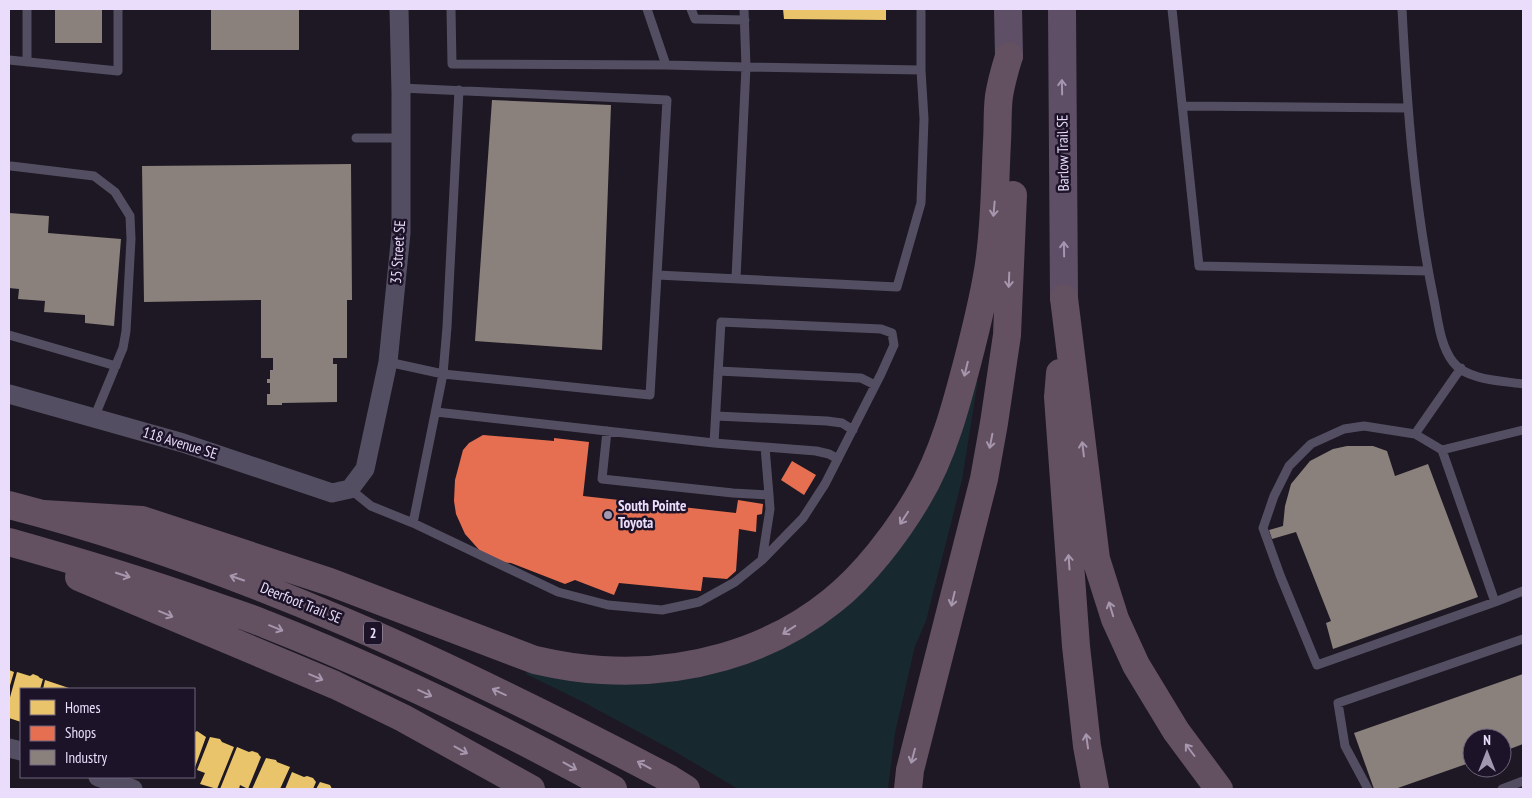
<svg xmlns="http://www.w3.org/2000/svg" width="1532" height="798" viewBox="0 0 1532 798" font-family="'PT Sans Narrow',sans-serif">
<rect width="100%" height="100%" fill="#1d1823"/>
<path fill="#18282f" d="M971 378 978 380 962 480 926 621 915 646 895 733 888 789H738L674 751 585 703 526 674 528 668 648 682 846 598Z"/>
<path fill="#e9c46a" d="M783 9H886V20L784 19Z
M9 670 14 672 9 689Z
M17 672 30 676 33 674 38 676 40 678 43 679 40 689H21V722L9 718V701Z
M45 680 72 689H43Z
M197 731 206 737 194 770V733Z
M210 737 220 739 222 742 234 747 217 789 200 784 205 773 197 770Z
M237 747 249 752 252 751 258 753 259 755 261 757 248 789 240 785 239 789H220Z
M266 758 276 760 277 762 290 767 280 789H252Z
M292 772 304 777 307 776 313 778 316 782 313 789H285Z
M320 782 330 785 332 789H316Z"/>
<path fill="#e76f51" d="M483 435 554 441V438L589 442 583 496 736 513 738 500 763 504 762 514 757 515 756 532 739 529 736 571 727 579 703 577 701 591 619 583 614 595 575 580 565 584 511 563 500 562 482 553 465 534 456 514 454 501 455 480 463 450 469 443Z
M792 461 816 475 804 495 781 480Z"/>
<path fill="#8a817c" d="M55 9H102V43H55Z
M211 9H299V50H211Z
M492 100 611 105 602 350 475 341Z
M351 164 352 300H347V358H333V364H337V402L282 403V405H267V394H270V383H267V379H270V370H273V358H261V300L144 302 142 166Z
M9 213 49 216 48 233 121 239 114 326 85 323V315L44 312 45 301 18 299 19 289 9 288Z
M1347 446H1373L1387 451 1395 476 1428 464 1478 597 1333 649 1326 623 1331 621 1296 532 1272 539 1269 530 1283 526 1285 506 1291 484 1310 461 1333 449Z
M1523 674V744L1502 752V738H1472V762L1395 789H1374L1354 733Z"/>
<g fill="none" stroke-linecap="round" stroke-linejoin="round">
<path stroke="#544e62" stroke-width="9" d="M27 9V62
M451 9 452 64 666 65
M647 9 666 65 746 67 744 9
M691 9 695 19 745 20
M1172 9 1199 266 1428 271
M1402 9C1407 106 1414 204 1434 300 1438 320 1440 345 1453 362 1466 380 1502 381 1523 384
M9 60 118 71V9
M401 88 667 100 657 275 897 287 921 203 924 119 921 70
M1182 106 1407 108
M356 138H401
M11 166 94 176 115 192 130 216 131 239 126 331 123 348 94 418
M736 278 746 67 921 70V9
M9 335 116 366
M388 362 443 374 650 395 657 275
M1461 368 1415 434 1364 426 1344 429 1311 444 1289 466 1274 496 1263 528 1280 575 1317 665 1495 602 1523 591
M718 371 861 378 875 385
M436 412 714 443 816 451 829 454 838 459
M716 416 827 421 842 423 853 430
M607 431 602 479 733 493 769 495 765 447
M1415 434 1442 450
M350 489 371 506 413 523 558 592 608 605 662 610 699 602 735 582 762 560 803 518 825 484 881 374 894 345 892 333 881 329 721 322 714 443
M413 523 443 374 447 327 459 90
M762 560 770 509 769 495
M1495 602 1442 450 1523 430
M1368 789 1345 746 1338 703 1523 639
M1502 789 1523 781"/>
<path stroke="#544e62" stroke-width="19" d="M9 394 183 443 332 493 350 489 365 469 388 362 401 233V93L399 9
M9 748 21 751
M98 777 133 789"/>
<path stroke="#5e4f66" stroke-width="28" d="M1008 9 1009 56
M1062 9 1064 298"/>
<path stroke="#635060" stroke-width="28" d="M1064 298 1096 559 1115 619 1136 665 1176 731 1219 789
M1060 373 1058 397 1076 646 1087 746 1095 789
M9 505C241 565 459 668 670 779L686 789
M44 514 142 520 330 582 535 660C557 665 579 669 602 670 683 675 768 653 832 601 864 576 897 533 918 497 945 452 958 398 971 348 978 320 985 292 989 264 995 223 995 182 997 141 998 126 997 111 999 96 1001 83 1005 69 1009 56
M9 542C73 560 137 579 200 601 222 609 244 615 265 624 384 671 500 727 613 789
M79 577 335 685 403 718 531 789
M908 789 910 770 984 479 994 423 1007 335 1013 195"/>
</g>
<defs><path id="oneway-shaft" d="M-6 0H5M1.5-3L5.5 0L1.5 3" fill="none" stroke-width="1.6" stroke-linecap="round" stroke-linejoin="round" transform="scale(1.25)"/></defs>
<g stroke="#a496b0">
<use href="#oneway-shaft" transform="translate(1062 87) rotate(-91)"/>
<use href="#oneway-shaft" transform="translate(1064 249) rotate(-91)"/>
</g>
<g stroke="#a696ae">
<use href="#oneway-shaft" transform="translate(994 209) rotate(95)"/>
<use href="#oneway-shaft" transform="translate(1009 280) rotate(92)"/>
<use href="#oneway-shaft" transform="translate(966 369) rotate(104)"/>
<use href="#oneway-shaft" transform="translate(991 441) rotate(101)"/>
<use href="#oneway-shaft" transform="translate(1083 449) rotate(-97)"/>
<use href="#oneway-shaft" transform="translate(904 518) rotate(123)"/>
<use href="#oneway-shaft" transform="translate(1069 562) rotate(-94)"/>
<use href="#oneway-shaft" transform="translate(123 575) rotate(18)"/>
<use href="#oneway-shaft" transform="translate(237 578) rotate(-161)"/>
<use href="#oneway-shaft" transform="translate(953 599) rotate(103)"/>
<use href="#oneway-shaft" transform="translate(1111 609) rotate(-107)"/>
<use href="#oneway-shaft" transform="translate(166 614) rotate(23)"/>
<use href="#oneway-shaft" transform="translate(276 628) rotate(22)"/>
<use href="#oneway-shaft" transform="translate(789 630) rotate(147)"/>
<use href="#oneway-shaft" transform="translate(316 677) rotate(23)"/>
<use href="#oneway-shaft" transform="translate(499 692) rotate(-155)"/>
<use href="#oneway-shaft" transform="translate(425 693) rotate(25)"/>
<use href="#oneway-shaft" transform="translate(1087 741) rotate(-98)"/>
<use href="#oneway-shaft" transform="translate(461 750) rotate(29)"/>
<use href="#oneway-shaft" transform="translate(1190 750) rotate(-127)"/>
<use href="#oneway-shaft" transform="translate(913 756) rotate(105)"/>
<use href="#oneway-shaft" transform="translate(644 765) rotate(-152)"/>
<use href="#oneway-shaft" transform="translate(570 766) rotate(29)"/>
</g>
<circle fill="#a298af" stroke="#1c1328" stroke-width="2" cx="608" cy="515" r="5"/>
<g text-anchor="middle" stroke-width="5" stroke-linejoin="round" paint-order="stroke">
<rect fill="#1c1328" stroke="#aca0bc" stroke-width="1" x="364" y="621.5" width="18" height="23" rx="4"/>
<g font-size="14" font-weight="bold" fill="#e9ddfb">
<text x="373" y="638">2</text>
</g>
<g font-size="15" fill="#e9ddfb" stroke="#1c1328">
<text transform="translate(1063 153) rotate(-91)" y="5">Barlow Trail SE</text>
<text transform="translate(398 252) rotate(-86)" y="5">35 Street SE</text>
<text transform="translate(180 443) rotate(17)" y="5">118 Avenue SE</text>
<text transform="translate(301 603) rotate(22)" y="5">Deerfoot Trail SE</text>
</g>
<g font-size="15" font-weight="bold" fill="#e9ddfb" stroke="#1c1328" text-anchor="start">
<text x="618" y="511">South Pointe<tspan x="618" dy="17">Toyota</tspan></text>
</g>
</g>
<rect width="1532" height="798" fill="none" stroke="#e9ddfb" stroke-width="20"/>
<rect x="20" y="688" width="175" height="90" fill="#1c1328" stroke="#6e647c"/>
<rect x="30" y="700" width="25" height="15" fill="#e9c46a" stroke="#6e647c"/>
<text x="65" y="713" font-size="15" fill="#e9ddfb">Homes</text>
<rect x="30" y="726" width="25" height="15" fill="#e76f51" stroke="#6e647c"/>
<text x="65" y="738" font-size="15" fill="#e9ddfb">Shops</text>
<rect x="30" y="750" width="25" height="15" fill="#8a817c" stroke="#6e647c"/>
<text x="65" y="763" font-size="15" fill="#e9ddfb">Industry</text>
<g transform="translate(1487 753)"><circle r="24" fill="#1c1328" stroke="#6e647c"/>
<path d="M0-4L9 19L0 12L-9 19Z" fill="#a298af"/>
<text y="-8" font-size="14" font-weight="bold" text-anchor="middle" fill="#e9ddfb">N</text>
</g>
</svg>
